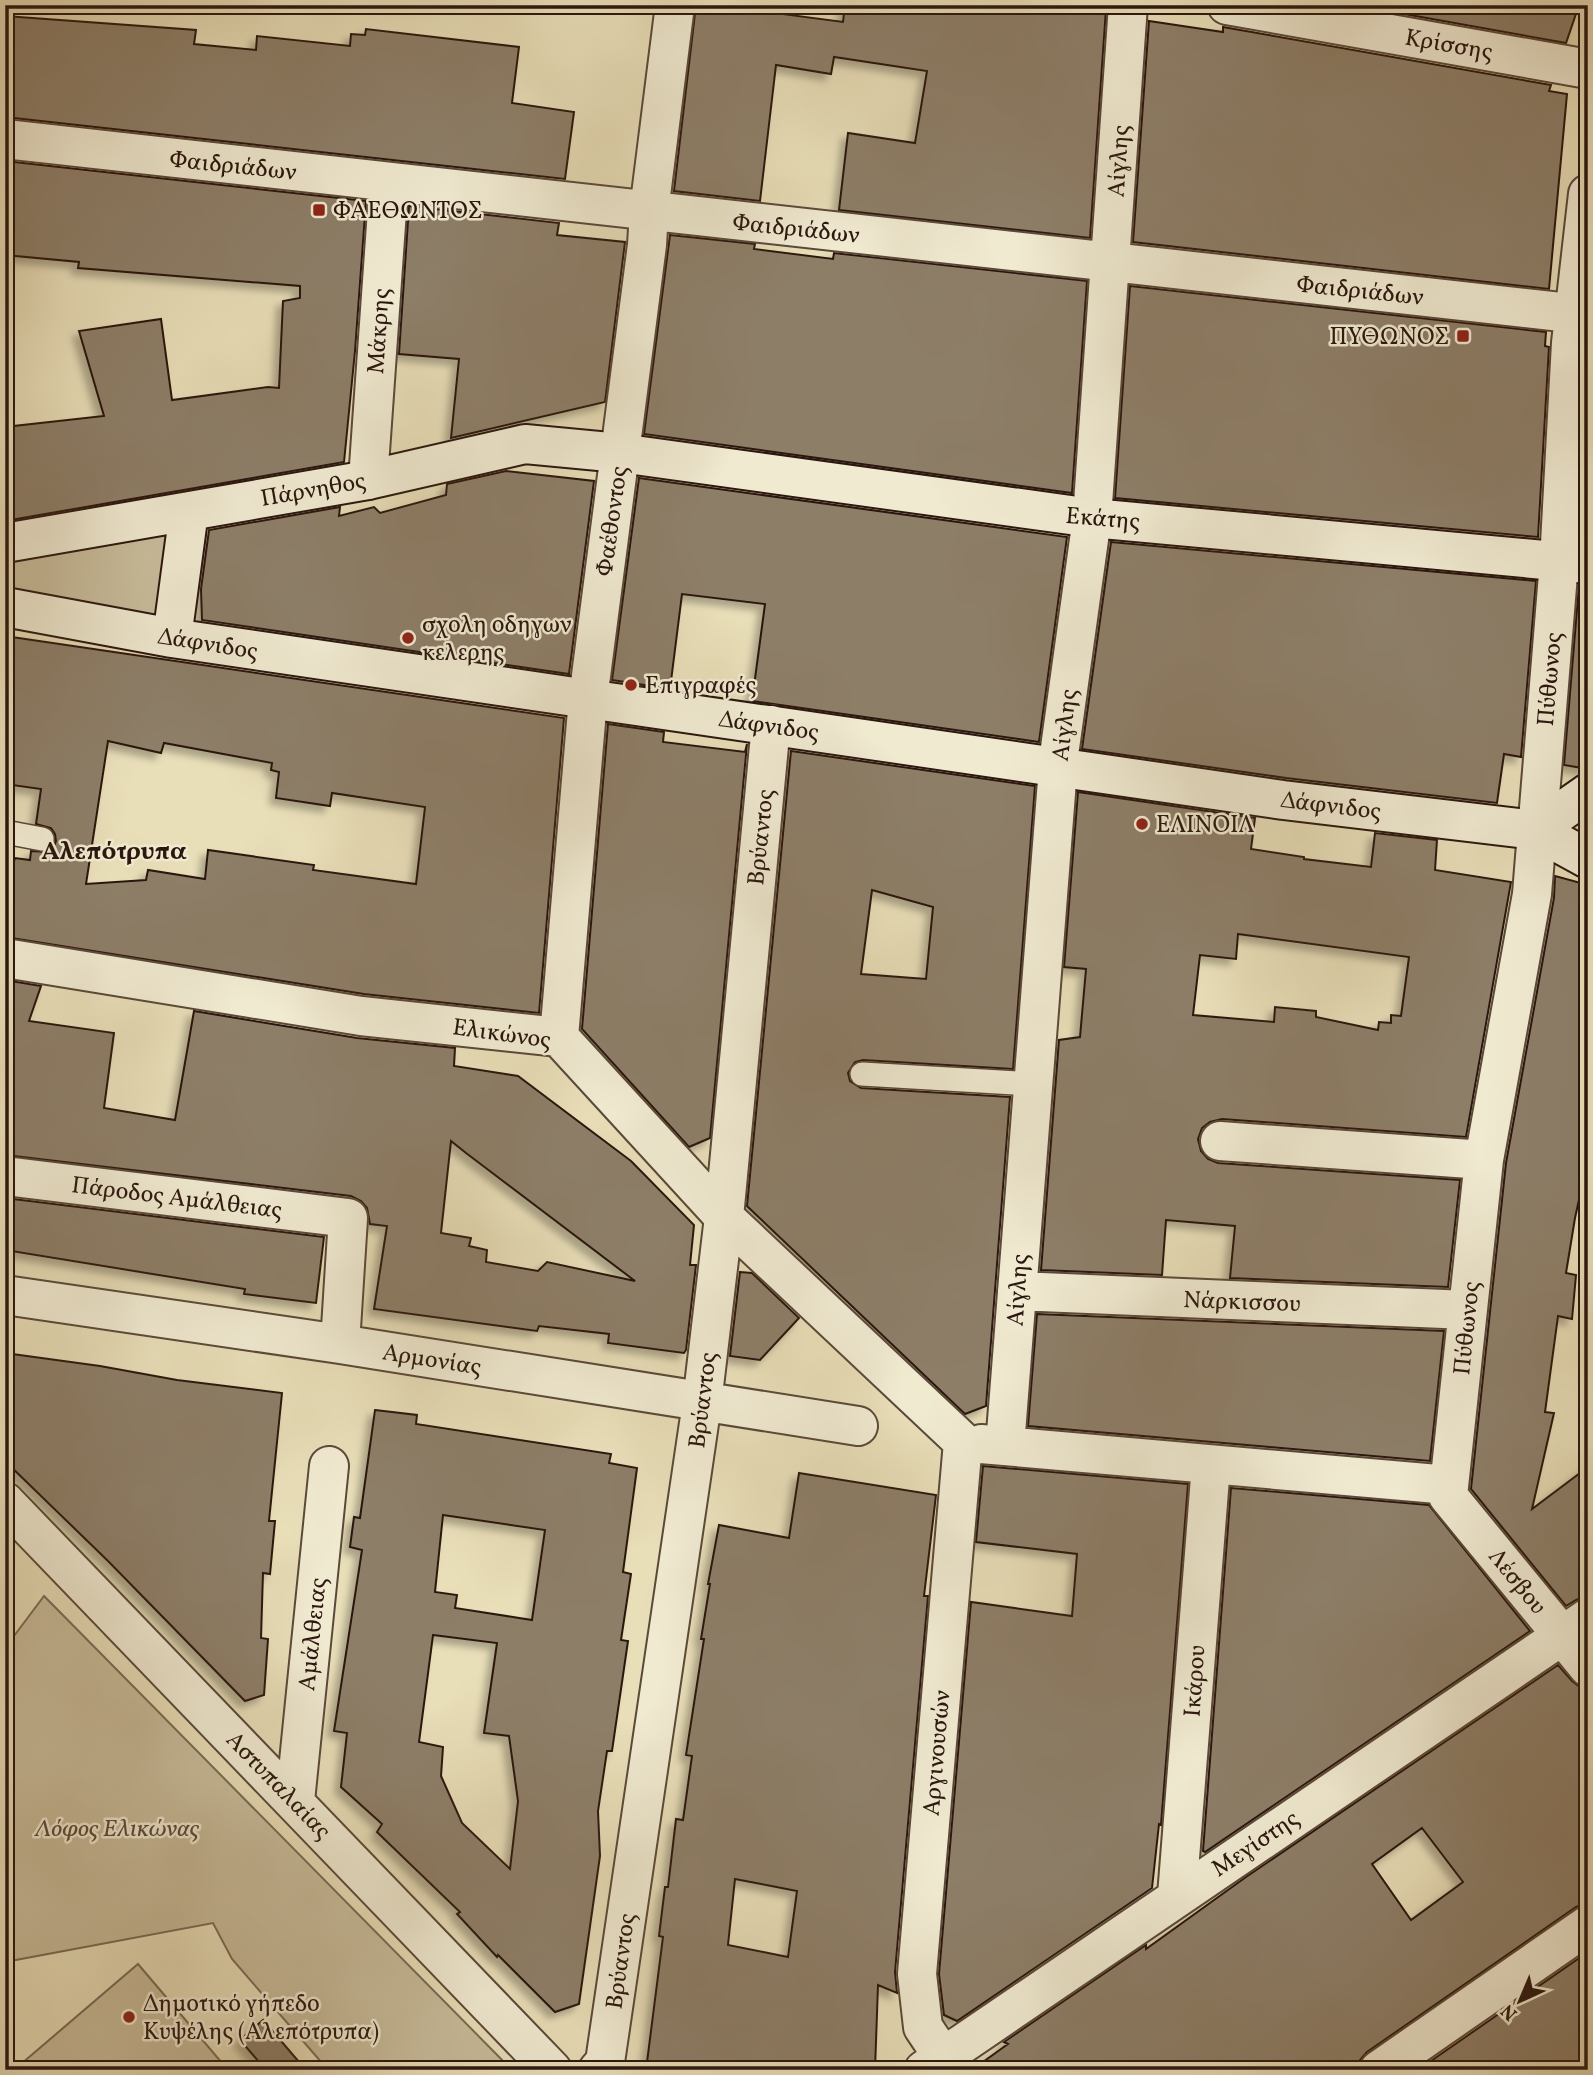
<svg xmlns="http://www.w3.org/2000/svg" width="1593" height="2075" viewBox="0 0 1593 2075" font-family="Vollkorn,serif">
<defs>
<filter id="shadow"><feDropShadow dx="-6" dy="6" stdDeviation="3.5" flood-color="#0004"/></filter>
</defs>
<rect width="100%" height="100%" fill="#e8deb8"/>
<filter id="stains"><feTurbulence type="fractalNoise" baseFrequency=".00286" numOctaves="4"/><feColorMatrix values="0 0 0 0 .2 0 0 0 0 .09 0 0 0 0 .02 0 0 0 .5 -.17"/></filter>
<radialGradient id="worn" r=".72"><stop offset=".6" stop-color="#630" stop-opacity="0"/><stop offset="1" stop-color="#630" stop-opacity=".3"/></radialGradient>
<path fill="#c8bc9b" stroke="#7a6a55" stroke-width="2" d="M177 532 165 622 5 598V555Z
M44 1596 512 2070H328L232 1959 213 1923 5 1962V1648Z
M138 1964 228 2070H14Z"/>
<path fill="#8d7e67" stroke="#2b170f" stroke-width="2" fill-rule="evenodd" filter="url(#shadow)" d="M696 5H783L782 14 843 22 845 5H1084L1106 9 1090 238 839 210 848 133 915 143 927 71 834 57 831 74 776 65 760 201 674 191Z
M1354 5H1579L1566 43Z
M5 16 196 30 194 44 256 50 257 36 350 46 351 34 365 35 366 29 519 47 512 103 574 112 565 179 5 117Z
M1149 21 1223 32V27L1551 85 1549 91 1567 94 1549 289 1133 242Z
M5 161 366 201 355 351 344 462 5 521V427L104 416 79 331 161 319 172 400 268 387 279 388 283 301 300 298V286L78 268 79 262 5 255Z
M409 206 559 223 557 235 625 242 605 402 451 438 459 359 399 354Z
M670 235 755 244 754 249 833 259 834 253 1087 281 1072 493 644 434Z
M1130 286 1546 332 1545 346 1549 347 1538 537 1115 498Z
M1588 437V542L1582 541Z
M506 471 594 481 569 674 202 620 201 589 209 530 340 507 339 516 374 507 380 513 446 495 447 484Z
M639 478 1067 537 1039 742 752 701 765 604 682 594 670 689 612 680Z
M1111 542 1536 581 1521 757 1504 754 1497 803 1286 778 1082 749Z
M1579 585 1588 586V769L1564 765Z
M5 636 564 718 539 1013 364 994 5 937V870L11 871 15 858 30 860 31 851 47 852 53 848 56 841 55 834 51 828 36 824 41 789 5 784ZM108 741 161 753 164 743 272 763 271 770 279 772 276 798 330 806 332 793 425 807 416 884 313 870 314 865 208 850 205 879 148 870 146 880 86 884Z
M608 724 664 732 663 742 745 752 747 744 710 1138 689 1147 582 1029Z
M791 751 1035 786 1013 1069 863 1060 855 1062 848 1073 850 1081 861 1088 1010 1097 986 1406 965 1414 747 1206ZM872 890 933 907 926 979 861 974Z
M1078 792 1255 818 1251 849 1304 857V859L1371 867 1375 833 1437 840 1435 870 1511 882 1466 1137 1222 1119 1210 1122 1202 1128 1198 1139 1201 1151 1208 1159 1218 1163 1460 1180 1448 1287 1230 1278 1235 1226 1166 1220 1162 1275 1041 1270 1059 1040 1080 1037 1086 969 1064 967ZM1238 934 1409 957 1401 1016 1391 1015V1023L1379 1022 1378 1030 1316 1017V1011L1275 1007 1274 1022 1193 1015 1200 955 1236 959Z
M1555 876 1581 883 1588 893V1186H1582L1575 1218 1566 1273 1576 1275 1572 1319 1558 1316 1545 1412 1554 1413 1532 1509 1588 1467V1596L1576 1600 1566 1606 1471 1489 1506 1163 1554 898Z
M5 980 41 986 29 1021 114 1033 104 1108 175 1120 194 1011 357 1038 455 1048 454 1066 518 1076 631 1161 694 1225 690 1265H696L686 1350 684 1353 608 1343 609 1334 539 1326 537 1331 374 1309 387 1226 370 1224 367 1208 361 1201 351 1196 5 1155ZM451 1141 466 1153 635 1281 547 1262 538 1271 486 1262 487 1250 469 1246 471 1238 441 1233Z
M5 1198 324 1237 316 1303 244 1294 245 1289 5 1250Z
M740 1272 752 1273 799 1318 760 1360 730 1356Z
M1037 1314 1444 1331 1430 1461 1028 1426Z
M5 1353 100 1366 177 1380 282 1393 269 1521H275L270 1574 263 1573 261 1638 268 1639 264 1695 245 1701 108 1561 5 1461Z
M375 1410 417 1415 416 1424 611 1454 609 1463 637 1468 623 1572 631 1574 621 1640 628 1641 612 1751H607L598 1811 600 1856 579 2004 555 2012 498 1955 497 1957 457 1914 460 1912 377 1832 382 1824 341 1787 347 1733 334 1731 362 1550 350 1547 354 1517 360 1518ZM443 1515 545 1530 532 1620 455 1608 457 1595 435 1592ZM433 1635 497 1643 484 1733 509 1736 518 1801 510 1869 462 1823 441 1776 443 1747 419 1742Z
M983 1466 1188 1484 1161 1825 1159 1824 1152 1888 957 2021 944 2015 939 1974 971 1602 1072 1616 1077 1554 976 1542Z
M799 1473 936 1495 924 1596H928L895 1972 897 1993 878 1985 875 2070H646L663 1937 659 1936 665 1887H668L676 1819 683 1820 692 1756 686 1755 704 1639H701L710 1584H708L719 1525 789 1538ZM735 1879 797 1891 788 1957 728 1945Z
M1231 1488 1429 1505 1530 1631 1205 1852 1203 1851Z
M1558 1665 1572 1681 1580 1687 1588 1688V1903L1576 1907 1367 2052 1360 2060 1357 2070H976V2067L1008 2044 1004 2042 1146 1945V1949L1246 1877ZM1422 1828 1463 1882 1411 1920 1372 1864Z
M1588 1952V2070H1418Z
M263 2020 306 2070H266L240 2040Z"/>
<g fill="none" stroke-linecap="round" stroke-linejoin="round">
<defs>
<path id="lane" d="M5 832 42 839
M862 1074 1033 1084"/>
<path id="street" d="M1227 5 1588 69
M5 139 1588 315
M1588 194 1571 343 1559 562 1532 894 1484 1160 1448 1496 1588 1667
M368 480 389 182
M5 958 361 1016 559 1037 724 1217 963 1442
M559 1037 588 699 647 245 649 211 675 5
M1220 1141 1484 1160
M5 1176 348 1218 340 1344
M1017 1291 1468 1310
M5 1295 340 1344 858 1426
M981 1444 1449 1485
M1005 1446 1059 755 1092 518 1128 5
M5 1502 552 2070
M295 1801 329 1466
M1177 1896 1211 1465
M598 2070 605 2062 702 1403 724 1217 771 725
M924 2070 1588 1618
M955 2070 943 2057 923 2027 917 1974 963 1442
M1379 2070 1588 1925"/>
<path id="secondary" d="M5 543 368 480 525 444 620 453 1092 518 1588 564
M5 607 172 638 588 699 1283 800 1535 830 1588 859
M172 638 189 511
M1535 830 1588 793"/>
</defs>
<use href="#lane" stroke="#5a4939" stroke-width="26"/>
<use href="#street" stroke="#5a4939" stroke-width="42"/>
<use href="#secondary" stroke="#2b170f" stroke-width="42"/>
<use href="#lane" stroke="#f0ead1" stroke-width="23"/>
<use href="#street" stroke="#f0ead1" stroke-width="38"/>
<use href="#secondary" stroke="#f0ead1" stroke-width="38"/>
</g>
<g fill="#8f2418" stroke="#f0ead1" stroke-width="2.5">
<rect x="312" y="203" width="14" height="14" rx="3.5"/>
<rect x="1456" y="329" width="14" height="14" rx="3.5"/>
<circle cx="408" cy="638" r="7"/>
<circle cx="631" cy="685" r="7"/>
<circle cx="1142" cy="824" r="7"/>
<circle cx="129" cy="2017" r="7"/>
</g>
<g text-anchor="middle" stroke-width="5" stroke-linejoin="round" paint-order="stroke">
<g font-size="24" fill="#2b170f" stroke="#f0ead1">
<text transform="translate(1449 44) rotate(10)" y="8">Κρίσσης</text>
<text transform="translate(1118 161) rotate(-86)" y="8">Αίγλης</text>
<text transform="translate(233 165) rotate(6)" y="8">Φαιδριάδων</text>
<text transform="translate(796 228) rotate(6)" y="8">Φαιδριάδων</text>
<text transform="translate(1360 290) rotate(6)" y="8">Φαιδριάδων</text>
<text transform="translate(378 331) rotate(-86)" y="8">Μάκρης</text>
<text transform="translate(313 489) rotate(-10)" y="8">Πάρνηθος</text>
<text transform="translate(1103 518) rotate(5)" y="8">Εκάτης</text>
<text transform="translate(611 521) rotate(-82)" y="8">Φαέθοντος</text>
<text transform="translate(208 643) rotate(9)" y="8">Δάφνιδος</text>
<text transform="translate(1549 679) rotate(-85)" y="8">Πύθωνος</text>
<text transform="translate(769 725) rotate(8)" y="8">Δάφνιδος</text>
<text transform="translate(1064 725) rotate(-83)" y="8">Αίγλης</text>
<text transform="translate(1331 805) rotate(7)" y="8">Δάφνιδος</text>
<text transform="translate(760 837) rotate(-84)" y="8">Βρύαντος</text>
<text transform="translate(502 1033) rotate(8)" y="8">Ελικώνος</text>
<text transform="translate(177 1197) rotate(7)" y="8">Πάροδος Αμάλθειας</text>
<text transform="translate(1017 1290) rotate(-86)" y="8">Αίγλης</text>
<text transform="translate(1242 1301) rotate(2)" y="8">Νάρκισσου</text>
<text transform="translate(1466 1328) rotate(-84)" y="8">Πύθωνος</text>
<text transform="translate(432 1359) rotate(9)" y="8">Αρμονίας</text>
<text transform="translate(702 1400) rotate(-83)" y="8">Βρύαντος</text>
<text transform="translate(1518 1581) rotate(51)" y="8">Λέσβου</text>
<text transform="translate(312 1634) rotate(-84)" y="8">Αμάλθειας</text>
<text transform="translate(1194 1681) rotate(-86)" y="8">Ικάρου</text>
<text transform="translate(936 1753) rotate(-85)" y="8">Αργινουσών</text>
<text transform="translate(279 1785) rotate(46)" y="8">Αστυπαλαίας</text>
<text transform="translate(1255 1843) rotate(-34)" y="8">Μεγίστης</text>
<text transform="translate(620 1961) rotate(-82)" y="8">Βρύαντος</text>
</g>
<g font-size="24" fill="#2b170f" stroke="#f0ead1" text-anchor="start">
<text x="333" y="218">ΦΑΕΘΩΝΤΟΣ</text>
<text x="1449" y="344" text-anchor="end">ΠΥΘΩΝΟΣ</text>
<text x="422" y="632">σχολη οδηγων<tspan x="422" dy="28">κελερης</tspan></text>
<text x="645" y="693">Επιγραφές</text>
<text x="1156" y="832">ΕΛΙΝΟΙΛ</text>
<text x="143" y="2011">Δημοτικό γήπεδο<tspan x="143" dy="28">Κυψέλης (Αλεπότρυπα)</tspan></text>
</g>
<g font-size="24" font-style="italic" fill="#5a4939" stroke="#f0ead1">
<text x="117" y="1836">Λόφος Ελικώνας</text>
</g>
<g font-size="26" font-weight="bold" fill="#2b170f" stroke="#f0ead1">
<text x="114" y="859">Αλεπότρυπα</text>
</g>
</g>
<rect width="1593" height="2075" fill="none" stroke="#e8deb8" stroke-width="28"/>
<rect x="7" y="7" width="1579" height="2061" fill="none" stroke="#2b170f" stroke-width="3.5"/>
<rect x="14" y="14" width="1565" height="2047" fill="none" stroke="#2b170f" stroke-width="2"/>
<g transform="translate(1520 2001) rotate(224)" stroke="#f0ead1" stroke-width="5" paint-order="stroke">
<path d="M0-5L12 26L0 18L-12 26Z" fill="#2b170f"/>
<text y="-10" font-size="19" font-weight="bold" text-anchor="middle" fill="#2b170f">N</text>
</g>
<rect width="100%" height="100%" filter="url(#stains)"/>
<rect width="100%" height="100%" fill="url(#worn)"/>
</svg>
